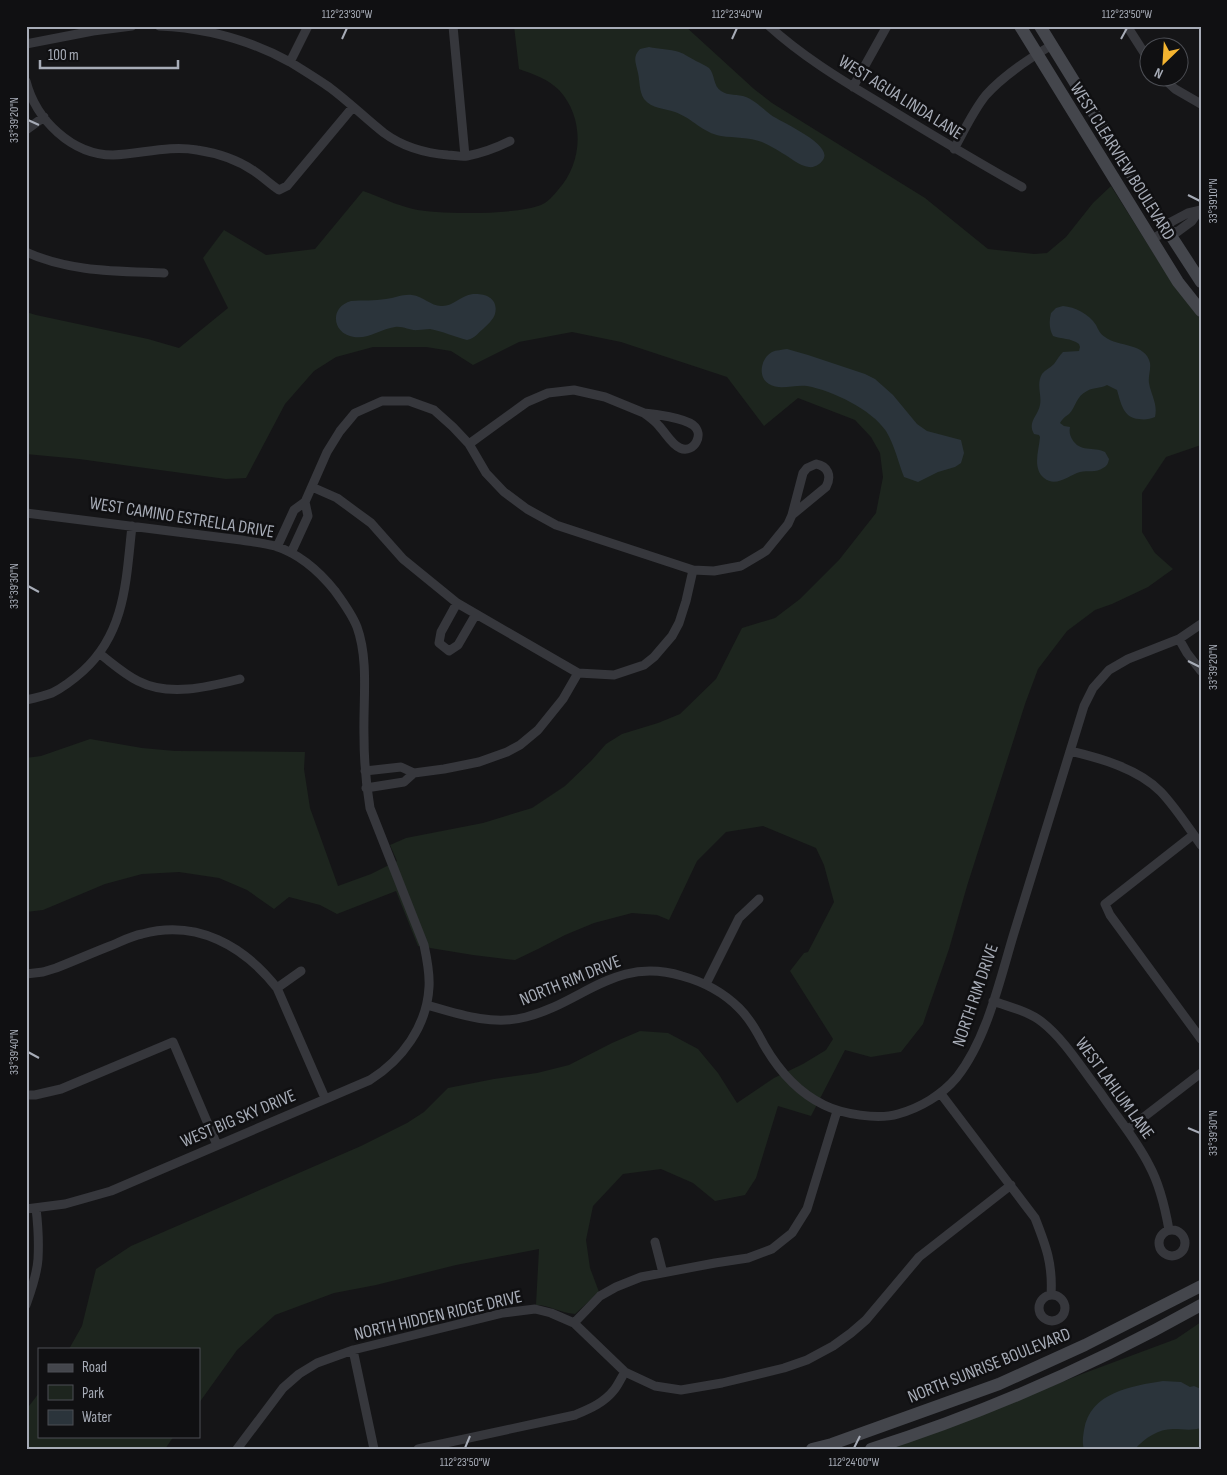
<svg xmlns="http://www.w3.org/2000/svg" width="1227" height="1475" viewBox="0 0 1227 1475" font-family="'Sofia Sans Condensed',sans-serif">
<rect width="100%" height="100%" fill="#151517"/>
<path fill="#1d251e" d="M514 26H685L754 89 772 103 925 198 988 249 1034 254 1047 253 1066 237 1093 203 1111 186 1159 262 1201 320V445L1166 457 1142 493V532L1155 553 1173 569 1148 587 1112 604 1095 610 1067 631 1038 669 1025 704 967 886 949 949 927 1012 923 1024 901 1052 871 1057 845 1050 811 1116 778 1106 756 1178 745 1195 715 1201 693 1183 661 1169 623 1174 593 1206 586 1240 590 1268 599 1292 575 1314C561 1313 549 1305 536 1305L539 1249 456 1265 376 1285 334 1293 275 1315 237 1350 199 1403V1349H69L82 1326 96 1269 131 1246 361 1146 407 1123 424 1112 448 1088 494 1079 537 1073 569 1065 612 1043 640 1031 668 1033 698 1049 718 1073 737 1103 774 1078 803 1064 826 1050 833 1039 790 971 804 953 808 952 834 902 824 865 816 848 763 826 726 832 697 861 669 920 657 915 632 913 594 923 565 935 538 949 515 960 473 955 418 946 396 891 337 914 320 905 289 897 274 909 247 890 219 878 179 872 142 874 105 884 43 910 26 912V758L41 756 90 739 142 748 175 751 305 752 304 769 310 808 338 886 371 874 397 861 390 845 406 838 483 823 532 808 565 786 591 761 606 744 622 734 658 723 680 714 716 679 742 628 775 618 800 599 839 560 876 513 883 477 880 453 871 437 855 420 798 398 764 426 727 377 621 342 572 332 519 342 473 365 451 351 426 347H373L336 357 314 371 285 404 246 478 226 479 79 459 26 454V312L36 315 148 339 179 348 228 308 203 258 224 230 266 255 315 249 363 191C380 197 396 205 413 209 440 215 516 215 541 205 548 202 553 196 558 190 583 163 585 118 559 90 548 79 533 74 519 69Z
M1201 1322V1449H886L957 1424 1082 1374 1176 1339Z
M39 1393V1436H174L165 1449H26V1410Z"/>
<path fill="#2b343b" d="M649 47C659 49 670 49 679 52 685 54 690 58 696 61 700 63 705 65 709 68 715 74 713 86 721 91 728 96 738 94 746 97 757 102 762 108 771 115 781 122 830 143 824 158 822 163 815 168 809 167 799 166 790 157 782 153 776 149 769 145 762 142 749 137 735 138 721 136 703 133 692 118 675 112 664 108 652 109 644 99 639 91 640 82 638 73 636 63 632 57 640 49Z
M473 294C485 293 499 298 495 314 493 320 488 324 483 329 477 334 475 338 467 340 455 337 442 331 430 329 426 329 422 330 418 330 410 331 404 326 395 327 381 329 369 339 354 337 332 334 329 307 351 301 363 300 374 301 386 299 395 298 403 294 412 295 423 296 431 306 441 306 453 307 459 296 473 294Z
M1063 306C1075 307 1089 314 1096 325 1098 329 1100 334 1105 337 1118 347 1146 343 1150 363 1151 370 1148 376 1149 383 1151 395 1158 404 1155 417 1150 419 1145 420 1139 419 1123 418 1121 403 1117 390L1107 385C1100 389 1093 387 1087 391 1076 396 1076 407 1069 414 1065 417 1063 418 1060 423L1064 426 1070 427C1069 432 1070 435 1072 439 1080 453 1093 446 1105 452L1109 459C1108 464 1107 466 1103 468 1096 473 1088 470 1080 472 1069 475 1056 488 1044 478 1032 468 1039 450 1040 437L1039 435 1034 434C1027 422 1038 416 1040 405 1042 395 1036 384 1042 374 1045 370 1050 368 1054 364 1057 360 1059 356 1063 352L1079 351 1080 347 1079 344C1071 338 1061 339 1053 336 1049 329 1049 321 1051 313L1056 308Z
M787 349 808 355 865 374 875 379 893 395 917 424 927 431 961 440 964 453 961 463 955 467 938 472 918 482 904 477C898 462 895 446 886 431 871 409 833 391 807 386 795 384 780 391 769 384 757 377 761 358 772 352 776 350 782 350 787 349Z
M1163 1381 1181 1382 1190 1387 1194 1386 1201 1389V1428C1191 1431 1183 1429 1173 1429 1158 1429 1145 1438 1135 1449H1084C1082 1442 1083 1437 1084 1430 1090 1392 1132 1386 1163 1381Z"/>
<g fill="none" stroke-linecap="round" stroke-linejoin="round">
<path stroke="#36373c" stroke-width="9" d="M159 26C205 28 250 40 290 62 303 70 316 78 329 87 348 101 365 118 384 133 403 147 424 153 448 155 454 155 461 157 467 156 482 153 496 148 510 141
M453 26 465 156
M769 26C801 55 838 78 875 100 924 130 972 159 1022 187
M1127 26 1150 62
M26 44 93 31 132 26
M290 62 308 26
M1163 78 1175 89 1201 104
M26 81C36 120 72 155 113 155 141 154 169 145 197 150 217 153 238 160 254 171 263 177 270 184 279 190L287 186 353 107
M853 87 887 26
M26 130 44 117
M954 149C964 131 973 111 986 95 1003 76 1030 58 1052 45
M1167 230 1177 232 1192 221 1198 212
M1151 240 1167 230 1171 222 1188 213 1201 210
M26 252C69 272 118 271 164 273
M644 413C656 414 683 418 693 425 705 434 694 454 680 448 672 445 665 432 659 426 655 421 649 417 644 413Z
M469 444 527 402 548 393 574 390 605 397 644 413
M816 464C828 466 832 476 826 487L792 515 803 473 807 468Z
M312 487 337 498 371 523 403 559 457 603 578 673 614 675 644 665 654 657 672 636 679 623 686 601 693 570
M26 513 241 540C253 542 264 543 275 546 300 554 319 571 335 591 343 602 352 614 357 627 369 660 363 701 364 736 364 760 366 784 370 808L424 945C427 959 430 973 429 987 427 1026 402 1060 370 1080L111 1191 65 1204 26 1209
M277 547 294 510 305 502 327 452 340 431 355 413 382 401H409L434 410 453 427 469 444 486 473 504 492 527 509 556 525 693 570 714 571 741 566 766 551 788 524 792 515
M291 553 308 516 305 502
M457 603 441 632 439 643 449 651 458 645 476 614
M1179 639 1187 653 1201 671
M100 654C112 663 124 674 138 681 169 697 208 687 240 679
M26 700C35 698 44 696 52 693 64 687 73 680 83 671 126 632 126 579 132 526
M1070 751C1100 758 1139 769 1161 792 1176 808 1188 827 1201 845
M365 771 401 767 414 773
M366 788 404 782 414 773 444 769 479 762 507 752 520 745 538 730 563 699 578 673
M1193 835 1105 904 1110 915 1201 1039
M26 974 43 972 56 968C74 961 92 953 110 946 120 942 131 936 142 934 197 919 244 946 277 988L325 1098
M706 984 739 918 759 899
M277 988 301 971
M993 1001C1009 1007 1028 1011 1042 1022 1065 1040 1082 1069 1100 1092 1116 1116 1136 1139 1149 1165 1160 1185 1165 1207 1169 1230
M427 1005C458 1014 493 1026 526 1017 584 1002 615 956 682 976 704 982 723 992 739 1008 750 1019 757 1032 764 1045 779 1071 797 1092 824 1105 842 1114 878 1120 898 1114 920 1108 942 1095 957 1077 987 1039 1000 979 1014 933 1037 857 1061 782 1084 706L1093 688 1109 670 1128 659 1179 639 1201 624
M941 1094 1035 1218C1046 1246 1053 1264 1051 1295
M26 1095H35L61 1089 173 1042 217 1145
M1127 1130 1201 1073
M1159 1243a13 13 0 1 1 26 0a13 13 0 1 1-26 0Z
M655 1242 663 1273
M1039 1308a13 13 0 1 1 26 0a13 13 0 1 1-26 0Z
M26 1305C31 1291 37 1275 38 1259 39 1242 38 1225 36 1208
M574 1323 600 1296 616 1287 641 1277 715 1263 748 1258 772 1249 792 1233 807 1209 837 1111
M353 1350 374 1449
M237 1449 283 1388 299 1374 317 1363 353 1350 503 1313 535 1309 551 1313 574 1323 625 1372 655 1386 681 1390 722 1383 784 1368 807 1360 833 1346 851 1333 866 1320 919 1257 1011 1185
M418 1449 575 1415C589 1409 604 1403 614 1390 618 1385 621 1378 625 1372"/>
<path stroke="#44464c" stroke-width="12" d="M1020 26 1178 282 1201 311
M1040 26 1140 188 1201 282
M812 1449 832 1444 999 1384 1085 1345 1201 1286
M871 1449C985 1413 1096 1364 1201 1305"/>
</g>
<path fill="none" stroke="#a7acb7" stroke-width="2" d="M342 39 347 28M732 39 737 28M1121 39 1127 28M28 120 39 125M1188 195 1200 201M28 586 39 592M1188 661 1200 667M28 1052 39 1058M1188 1128 1200 1133M465 1448 470 1436M854 1448 860 1436"/>
<g text-anchor="middle" stroke-width="5" stroke-linejoin="round" paint-order="stroke">
<g font-size="18" fill="#a7acb7" stroke="#101012">
<text transform="translate(901 97) rotate(32)" y="6">WEST AGUA LINDA LANE</text>
<text transform="translate(1123 161) rotate(58)" y="6">WEST CLEARVIEW BOULEVARD</text>
<text transform="translate(182 517) rotate(9)" y="6">WEST CAMINO ESTRELLA DRIVE</text>
<text transform="translate(570 980) rotate(-22)" y="6">NORTH RIM DRIVE</text>
<text transform="translate(975 995) rotate(-71)" y="6">NORTH RIM DRIVE</text>
<text transform="translate(1115 1088) rotate(54)" y="6">WEST LAHLUM LANE</text>
<text transform="translate(238 1118) rotate(-23)" y="6">WEST BIG SKY DRIVE</text>
<text transform="translate(438 1315) rotate(-13)" y="6">NORTH HIDDEN RIDGE DRIVE</text>
<text transform="translate(989 1365) rotate(-22)" y="6">NORTH SUNRISE BOULEVARD</text>
</g>
</g>
<rect width="1227" height="1475" fill="none" stroke="#101012" stroke-width="55"/>
<rect x="38" y="1348" width="162" height="90" fill="#101012" stroke="#4c4e54"/>
<rect x="48" y="1364" width="25" height="8" fill="#44464c" stroke="#4c4e54"/>
<text x="82" y="1372" font-size="15" fill="#a7acb7">Road</text>
<rect x="48" y="1385" width="25" height="15" fill="#1d251e" stroke="#4c4e54"/>
<text x="82" y="1398" font-size="15" fill="#a7acb7">Park</text>
<rect x="48" y="1410" width="25" height="15" fill="#2b343b" stroke="#4c4e54"/>
<text x="82" y="1422" font-size="15" fill="#a7acb7">Water</text>
<g transform="translate(1164 62) rotate(205)"><circle r="24" fill="#101012" stroke="#4c4e54"/>
<path d="M0-4L9 19L0 12L-9 19Z" fill="#f4b430"/>
<text y="-8" font-size="14" font-weight="bold" text-anchor="middle" fill="#a7acb7">N</text>
</g>
<path d="M40 60v8h138v-8" fill="none" stroke="#a7acb7" stroke-width="2.5"/>
<text x="48" y="60" font-size="15" fill="#a7acb7" stroke="#101012" stroke-width="4" paint-order="stroke">100 m</text>
<rect x="28" y="28" width="1172" height="1420" fill="none" stroke="#a7acb7" stroke-width="2"/>
<g font-size="12" text-anchor="middle" fill="#a7acb7">
<text x="347" y="18">112°23'30"W</text>
<text x="737" y="18">112°23'40"W</text>
<text x="1127" y="18">112°23'50"W</text>
<text transform="translate(14 120) rotate(-90)" y="4">33°39'20"N</text>
<text transform="translate(1213 201) rotate(-90)" y="4">33°39'10"N</text>
<text transform="translate(14 586) rotate(-90)" y="4">33°39'30"N</text>
<text transform="translate(1213 667) rotate(-90)" y="4">33°39'20"N</text>
<text transform="translate(14 1052) rotate(-90)" y="4">33°39'40"N</text>
<text transform="translate(1213 1133) rotate(-90)" y="4">33°39'30"N</text>
<text x="465" y="1466">112°23'50"W</text>
<text x="854" y="1466">112°24'00"W</text>
</g>
</svg>
